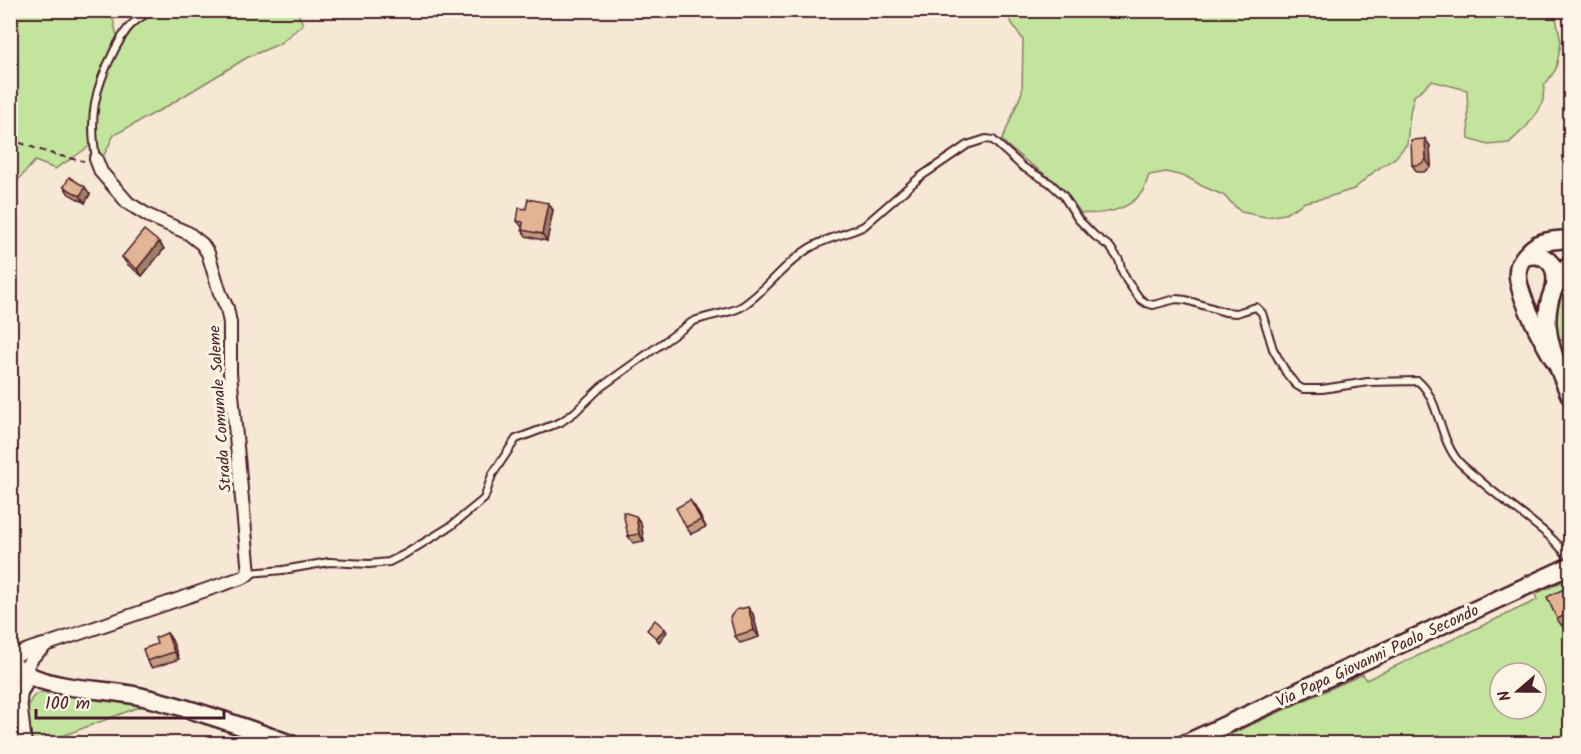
<svg xmlns="http://www.w3.org/2000/svg" width="1581" height="754" viewBox="0 0 1581 754" font-family="Kalam,sans-serif">
<rect width="100%" height="100%" fill="#f7e8d5"/>
<filter id="ink" filterUnits="userSpaceOnUse"><feTurbulence type="fractalNoise" baseFrequency=".0167" numOctaves="2"/><feDisplacementMap in="SourceGraphic" scale="12" xChannelSelector="R" yChannelSelector="G"/><feConvolveMatrix kernelMatrix="1 2 1 2 8 2 1 2 1" color-interpolation-filters="sRGB"/></filter>
<g filter="url(#ink)">
<path fill="#c3e49d" stroke="#868264" stroke-width="1.5" fill-rule="evenodd" d="M11 10 111 11 117 36 98 77 91 102 89 132 91 145 74 157 55 169 35 161 11 188Z
M159 11H297L303 24 279 44 248 57 164 108 114 135 102 159C87 125 100 88 116 56 121 47 126 37 133 29 139 21 151 16 159 11Z
M833 11H868L866 13 848 16 834 13Z
M1004 11H1538L1556 18 1561 42 1556 69 1544 86 1543 100 1539 110 1527 126 1509 143 1488 145 1469 139 1467 90 1432 81 1414 96 1410 113 1407 144 1395 158 1376 170 1354 189 1325 198 1305 202 1285 214 1266 217 1241 212 1223 195 1202 186 1187 177 1166 172 1149 175C1147 180 1145 188 1142 192 1128 211 1103 215 1081 213 1072 200 1063 187 1050 178 1033 165 1016 156 1002 140L1022 92 1023 40Z
M1570 278V353L1566 341 1558 340C1555 314 1555 300 1570 278Z
M1564 581 1570 583V743L1221 744 1232 739 1231 734 1363 674 1366 680 1537 600 1535 594ZM1500 673H1536V709H1500Z
M46 692 50 699 63 700 70 695 107 699 142 706 41 744 32 743C30 726 19 693 46 692Z"/>
<g fill="none" stroke-linecap="round" stroke-linejoin="round">
<defs>
<path id="service" d="M96 159C89 116 94 90 114 51 119 42 124 31 132 24 137 19 145 15 151 10
M249 573 283 570 329 562 369 564 389 562 405 554 451 526 484 499 492 475 516 439 561 422 575 412 601 387 692 322C707 315 728 314 741 307 766 291 783 265 808 249 825 238 846 235 864 226L920 177 967 145 986 139 993 140 1023 167 1050 183 1063 195 1078 219 1095 236 1110 247 1119 260 1122 271 1127 281 1140 299 1146 303 1153 305 1176 299 1186 300 1225 312 1236 313 1256 307 1262 313 1273 349 1287 374 1296 385 1303 389H1322L1368 382 1418 381C1440 399 1438 438 1459 462 1464 467 1470 472 1476 477 1499 498 1525 515 1548 535 1556 542 1563 551 1570 558"/>
<path id="minor" d="M10 660C20 651 34 647 48 644L244 577 249 573 230 373V323L227 308 220 293 208 253 202 244 188 233 149 216 128 203 101 172 96 159
M24 679C26 663 32 656 44 647
M21 690 20 701 25 744
M10 710 18 732"/>
<path id="secondary" d="M1525 257C1544 251 1558 264 1555 284
M1570 264C1531 308 1550 349 1570 396
M1557 365C1545 345 1515 292 1518 270 1519 260 1530 249 1538 244 1547 240 1560 240 1570 239
M19 669C24 672 30 676 35 678 65 690 106 689 139 696 191 708 241 726 291 744
M10 695 18 693 23 685 22 674 16 667
M1184 744 1570 566"/>
</defs>
<use href="#service" stroke="#4a1f2b" stroke-width="10"/>
<use href="#minor" stroke="#4a1f2b" stroke-width="16"/>
<use href="#secondary" stroke="#4a1f2b" stroke-width="21"/>
<path stroke="#4a1f2b" stroke-width="2" stroke-dasharray="6 4.5" stroke-linecap="butt" d="M10 139C34 148 58 157 84 161"/>
<use href="#service" stroke="#fcf5e5" stroke-width="6"/>
<use href="#minor" stroke="#fcf5e5" stroke-width="12"/>
<use href="#secondary" stroke="#fcf5e5" stroke-width="16"/>
</g>
<path fill="#c39b7e" stroke="#4a1f2b" stroke-width="1.5" d="M1425 139 1430 146 1431 167 1424 172H1417L1412 165Z
M64 187 90 194 85 203 69 194Z
M548 203 553 210 547 241 526 236 522 230V227L517 221 526 209Z
M159 242 164 249 142 276 127 264 122 257Z
M695 507 706 527 691 534 686 527Z
M641 523 644 541 633 543 628 536Z
M1570 586V622L1562 626 1557 619Z
M753 614 759 637 740 643 735 636Z
M167 633 172 640 179 659 152 668 147 661 157 644Z"/>
<path fill="#9f7e67" stroke="#4a1f2b" stroke-width="1.5" d="M1425 139 1430 146 1431 167 1426 160Z
M85 187 90 194 85 203 80 196Z
M548 203 553 210 547 241 542 234Z
M159 242 164 249 142 276 137 269Z
M690 500 695 507 706 527 701 520Z
M636 516 641 523 644 541 639 534Z
M748 607 753 614 759 637 754 630Z
M665 629 667 632 659 642 656 638Z
M167 633 172 640 179 659 174 652Z"/>
<path fill="#e3b493" stroke="#4a1f2b" stroke-width="1.5" d="M1425 139 1426 160 1419 165H1412L1411 140Z
M69 177 85 187 80 196 64 187Z
M528 199 548 203 542 234 522 230 523 222 517 221 519 208 526 209Z
M144 230 159 242 137 269 122 257Z
M690 500 701 520 686 527 676 508Z
M623 512 636 516 639 534 628 536Z
M1570 586V613L1557 619 1547 597Z
M748 607 754 630 735 636 730 617 736 610Z
M655 620 665 629 656 638 647 630Z
M167 633 174 652 147 661 143 649 157 644 155 638Z"/>
</g>
<g text-anchor="middle" stroke-width="6" stroke-linejoin="round" paint-order="stroke">
<g font-size="16" fill="#4a1f2b" stroke="#fcf5e5">
<text transform="translate(219 409) rotate(-94)" y="6">Strada Comunale Saleme</text>
<text transform="translate(1377 655) rotate(-25)" y="6">Via Papa Giovanni Paolo Secondo</text>
</g>
</g>
<rect width="1581" height="754" fill="none" stroke="#fcf5e5" stroke-width="36"/>
<rect x="18" y="18" width="1545" height="718" fill="none" stroke="#4a1f2b" stroke-width="2" filter="url(#ink)"/>
<g transform="translate(1518 691) rotate(250)"><circle r="28" fill="#fcf5e5" stroke="#b59f9b" stroke-width="1.5"/>
<path d="M0-4.5L10 22L0 15L-10 22Z" fill="#4a1f2b"/>
<text y="-9" font-size="16" font-weight="bold" text-anchor="middle" fill="#4a1f2b">N</text>
</g>
<path d="M36 709v9h188v-9" fill="none" stroke="#4a1f2b" stroke-width="3"/>
<text x="45" y="709" font-size="18" fill="#4a1f2b" stroke="#fcf5e5" stroke-width="4.5" paint-order="stroke">100 m</text>
</svg>
